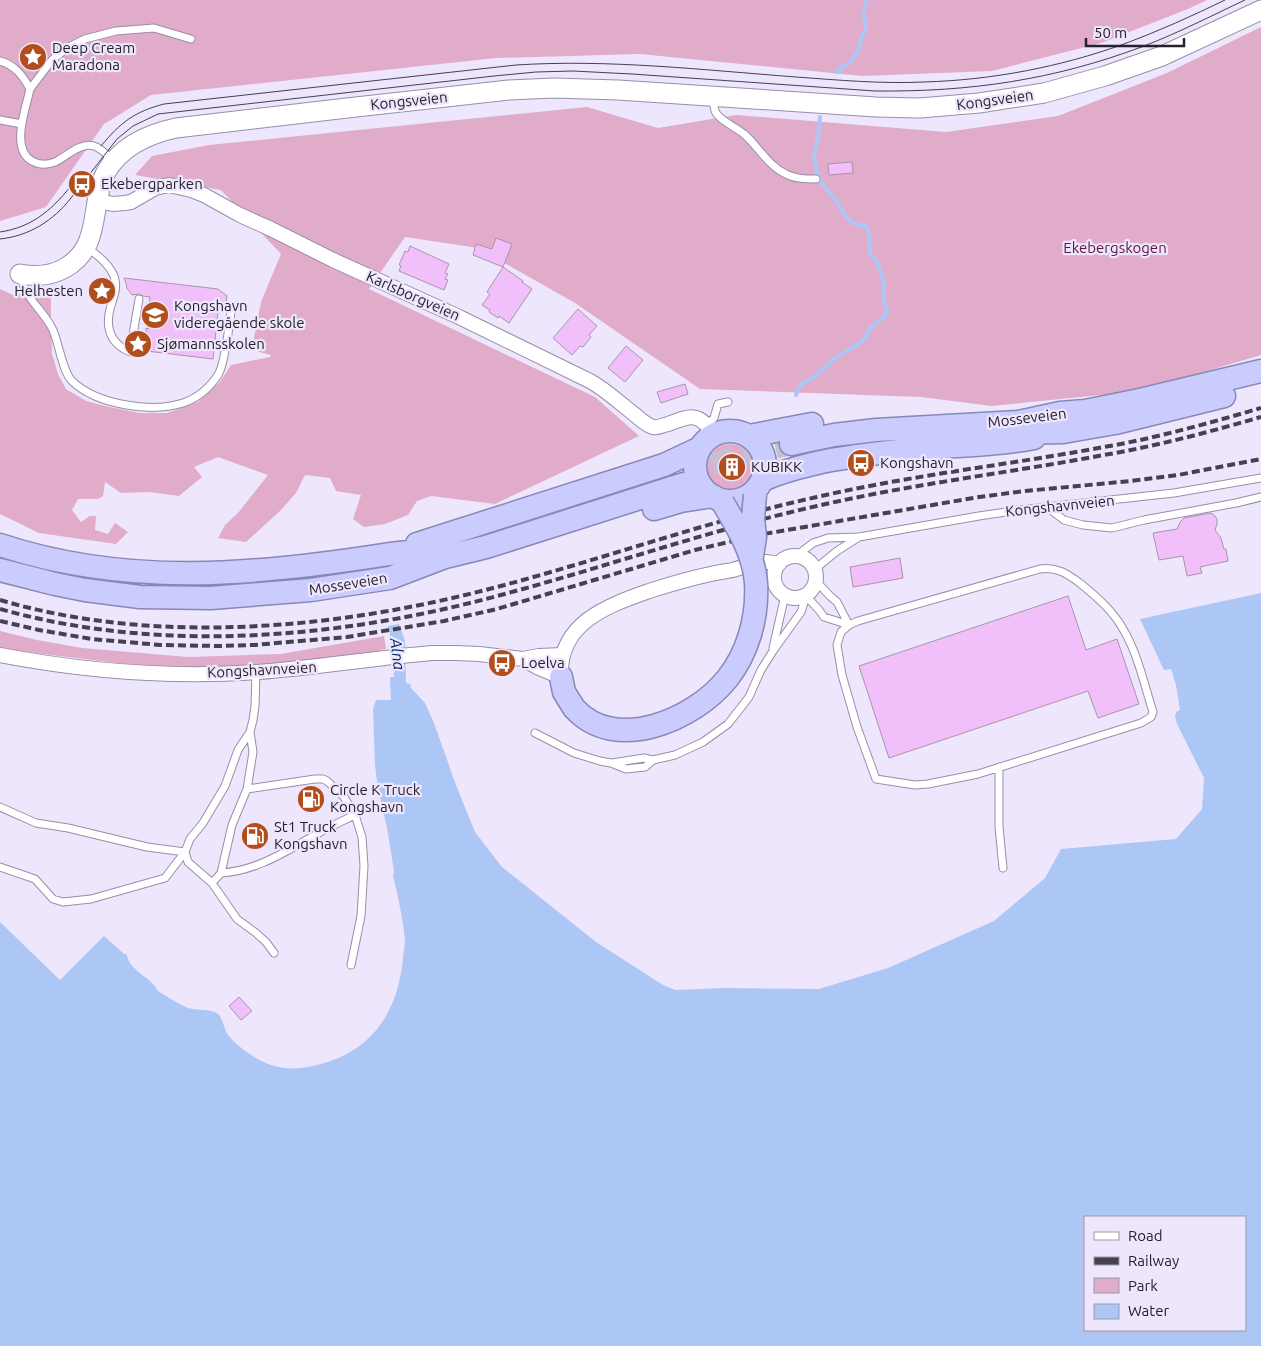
<svg xmlns="http://www.w3.org/2000/svg" width="1261" height="1346" viewBox="0 0 1261 1346" font-family="Ubuntu,sans-serif">
<rect width="100%" height="100%" fill="#eee6fc"/>
<path fill="#e0acca" d="M0 0H1207L1188 9 1101 43 992 71 862 76 640 54 496 58 151 95 104 124 46 207 0 221Z
M1261 27V355L1140 391 992 406 921 397 700 389 575 303 478 248 405 237 369 289 595 397 639 436 495 504 431 496 417 501 408 515 385 524 364 527 353 519 361 495 336 491 330 478 305 475 296 493 281 510 246 542 218 538 225 525 238 513 268 475 218 457 194 467 202 477 179 496 149 492 121 493 105 482 103 496 98 499H78L72 510 81 522 90 516H96L95 530 108 534 115 523 128 532 116 544 39 533 0 514V289L13 295 51 287V327L52 354 58 374 66 389 86 401 105 406 139 413H167L198 402 220 382 231 365 270 357 271 355 259 352 253 343 261 302 281 254 221 190 135 175 152 156 209 145 587 107 658 128 736 115 946 132 1058 116 1167 73Z
M707 467a23 23 0 1 1 46 0a23 23 0 1 1-46 0Z
M0 631 37 640 82 648 188 657 281 654 384 636 386 649 380 650 378 653 272 665 175 668 142 666 43 654 0 648Z"/>
<path fill="#acc7f5" fill-rule="evenodd" d="M1261 593V1346H0V922L60 980 104 936 123 953 127 955C129 971 153 978 158 991 168 997 178 1004 188 1008 197 1011 211 1008 218 1014 223 1019 224 1029 228 1035 236 1046 258 1061 271 1065 291 1072 312 1067 331 1061 378 1044 398 1006 403 959 403 952 405 946 405 940 403 919 398 896 393 876L394 871 387 828 378 789 375 765 373 709 376 700H391L390 677H394L393 645 391 644V639L388 626 399 624 405 641 406 683 410 684 411 688 425 703 434 723 456 785 475 832 502 867 596 942 663 985 675 990 726 988 819 989 888 968 994 921 1045 878 1061 849 1176 839 1202 809 1204 778 1177 724 1175 716 1176 714V712L1180 710 1176 685 1171 669 1164 670 1162 666 1140 619ZM1085 1217H1245V1330H1085Z"/>
<g fill="none" stroke-linecap="round" stroke-linejoin="round">
<path stroke="#acc7f5" stroke-width="4" d="M836 72 840 71 842 66 848 64 858 52 861 38 865 31 866 22 863 15 867 0
M796 395 801 384C814 379 823 369 833 360 843 352 856 347 866 338L869 329 884 317 887 313 884 299V282L876 260 872 257 870 251 868 229 866 226 854 224 846 217 835 199 822 184 817 173 814 156 818 136 820 117"/>
</g>
<path fill="#f1bff9" stroke="#a995ab" d="M852 162 853 173 829 175 828 164Z
M496 238 512 244 503 267 473 255 476 244 492 249Z
M410 246 449 264 445 273 448 274 445 279 448 280 444 290 399 271 401 266 399 265 405 251 408 252Z
M503 267 523 281 522 282 532 289 509 323 499 316 498 318 489 312 490 310 482 305 490 294 487 292Z
M124 278 218 289 227 296 226 303H219L213 359 138 350 140 335 146 336V328L149 329 152 303H149L150 297 143 296 139 294 132 295 126 287 127 286Z
M578 309 597 326 589 335 591 337 583 347 580 346 572 355 553 338Z
M626 346 643 360 625 382 608 368Z
M685 384 688 394 661 403 657 392Z
M1211 513 1214 515 1217 519V524L1215 530 1221 538 1224 549H1226L1228 561 1200 567 1202 573 1187 576 1183 556 1159 560 1153 533 1177 529 1180 522 1184 518Z
M900 558 903 578 853 587 850 567Z
M1068 596 1086 650 1117 639 1139 704 1098 718 1088 691 889 758 859 666Z
M239 997 252 1011 241 1020 229 1006Z"/>
<g fill="none" stroke-linecap="round" stroke-linejoin="round">
<path stroke="#c6bfd2" stroke-width="22" stroke-dasharray="22 11" stroke-linecap="butt" d="M680 474 732 458 791 444"/>
<defs>
<path id="service" d="M0 61C15 65 23 76 30 89 26 108 10 149 32 161 39 165 47 165 55 162 66 157 80 142 94 146 101 148 107 155 112 160
M30 89 52 60 67 48 85 39 116 31 154 28 191 39
M714 98C714 104 713 108 716 113 722 122 736 127 744 134 758 146 768 166 786 174 795 179 806 179 816 179
M0 120 22 124
M87 248C98 255 109 264 114 276 119 290 111 301 109 314 106 333 114 345 130 352L139 299
M21 277C22 280 23 284 24 288 31 302 45 314 52 328 59 342 62 371 72 381 97 405 151 413 183 403 198 398 210 387 218 375 225 364 229 326 231 312
M707 425 714 418 718 404 728 402
M1047 507 1064 520 1083 525 1112 528 1144 520 1236 503 1261 497
M796 556 813 543 828 538 859 537 979 516 1019 510 1174 493 1261 478
M815 569 837 551 859 537
M816 581 830 596 837 602 849 625
M806 596 819 610 824 617 849 625 858 621 1040 569C1056 566 1068 574 1081 584 1097 597 1113 611 1123 629 1138 654 1144 684 1153 712L1151 717 1141 723 978 774 928 784 915 785 876 779 857 727 842 675 837 645 841 632 849 625
M773 648 785 595
M535 733 574 753 600 761 611 763 626 769 645 767 653 760 675 755 703 742 728 724 749 697 761 670 773 651 801 612 806 596
M612 763 644 758 653 760
M999 767V827L1003 868
M247 789 315 779H323L327 781 344 797 355 815 362 837 364 866 361 916 351 965
M0 807 36 823 68 828 147 847 185 852 190 839 203 823 225 786 238 750 250 732 253 720 255 706 256 672
M185 852 188 862 212 883 237 919 256 933 266 942 274 953
M0 867 35 879 53 899 63 902 91 899 165 878 185 852
M221 873 232 825 247 789 253 752 250 732
M212 883 221 873C257 871 286 851 317 834 329 827 342 821 355 815"/>
<path id="minor" d="M98 201 113 204 125 203 131 202 155 188 169 185 191 190 204 195 240 215 271 229 333 260 459 317 590 381C606 390 620 403 634 414 640 419 646 425 653 427 659 428 663 425 668 424 692 415 699 412 714 435
M774 577a21 21 0 1 1 42 0a21 21 0 1 1-42 0Z
M0 655C84 671 172 678 258 672 316 668 373 658 432 653H456L479 654 523 659 539 656 562 655
M523 659 537 667 561 677C558 623 607 606 649 591 674 583 700 575 727 571 738 570 749 563 760 562 766 561 773 563 779 564"/>
<path id="secondary" d="M20 274C36 277 51 276 65 268 103 246 89 205 106 172 121 146 148 134 176 128L347 108 509 90 554 88 618 90 876 107 920 108 979 103 1044 93 1105 76 1162 56 1261 10"/>
<path id="trunk" d="M695 466a35 35 0 1 1 70 0a35 35 0 1 1-70 0Z
M1017 433 1063 432 1115 423 1224 396
M749 436 812 424
M791 444 834 435 876 430 1018 422 1060 413 1085 411 1140 400 1261 371
M763 480C781 471 801 467 821 462 856 455 895 451 931 448 966 445 1000 445 1034 438
M654 509 681 501 713 496
M417 544 664 465 700 448
M0 545C127 587 254 575 383 555 402 552 421 552 439 548
M0 570 55 584 85 590 140 597 211 598 311 590 390 578 445 557 486 547 527 534 684 484
M561 677 564 692 574 708"/>
</defs>
<use href="#service" stroke="#988ea8" stroke-width="9"/>
<use href="#minor" stroke="#988ea8" stroke-width="16"/>
<use href="#secondary" stroke="#988ea8" stroke-width="21"/>
<use href="#trunk" stroke="#8788b4" stroke-width="25"/>
<use href="#service" stroke="#fff" stroke-width="7"/>
<use href="#minor" stroke="#fff" stroke-width="14"/>
<use href="#secondary" stroke="#fff" stroke-width="19"/>
<use href="#trunk" stroke="#caccfe" stroke-width="22"/>
<path stroke="#45414d" stroke-width="1" d="M101 146C121 122 134 112 164 104L516 65C609 59 703 70 796 77 838 80 881 84 924 82 992 80 1060 67 1124 44 1159 31 1192 16 1225 0
M0 232C34 227 54 208 74 182
M0 239C29 236 53 221 71 198L117 139 133 126 158 114 494 76 536 72 573 71 632 74 875 91C970 92 1054 80 1144 46 1178 33 1211 16 1245 0"/>
<path stroke="#45414d" stroke-width="4" stroke-dasharray="8 4" stroke-linecap="butt" d="M0 600C156 646 337 629 493 588 601 560 707 521 817 497 912 475 1008 465 1104 447 1157 438 1209 423 1261 408
M0 609C153 652 321 640 474 602 589 573 701 532 817 506 912 484 1008 473 1104 455 1157 446 1209 432 1261 417
M0 621 39 630 92 639 160 645 218 646 254 645 347 637 444 621 497 609 695 550 758 535 979 497 1025 491 1131 481 1178 475 1261 459"/>
<defs>
<path id="trunk-bridge" d="M752 556 755 537 753 518 755 495
M574 708C615 754 694 720 727 679 748 653 758 617 756 583 754 554 738 528 723 503"/>
</defs>
<use href="#trunk-bridge" stroke="#8788b4" stroke-width="25" stroke-linecap="butt"/>
<use href="#trunk-bridge" stroke="#caccfe" stroke-width="22"/>
</g>
<defs>
<symbol id="sight-disc" viewBox="-11 -11 22 22"><circle r="9.5" fill="#b24e1c" stroke="#eee6fc"/><path d="M0-6L1.8-2.2L6-1.7L2.9 1.2L3.7 5.4L0 3.3L-3.7 5.4L-2.9 1.2L-6-1.7L-1.8-2.2Z" fill="#fff"/></symbol>
<symbol id="bus-disc" viewBox="-11 -11 22 22"><circle r="9.5" fill="#b24e1c" stroke="#eee6fc"/><path d="M-5-6H5V4H4V6H2V4H-2V6H-4V4H-5ZM-3.5-4V0h7V-4ZM-3.5 1.2v1.5H-2V1.2ZM2 1.2v1.5H3.5V1.2Z" fill="#fff"/></symbol>
<symbol id="school-disc" viewBox="-11 -11 22 22"><circle r="9.5" fill="#b24e1c" stroke="#eee6fc"/><path d="M0-5L7-2L0 1L-7-2ZM-4 1L0 2.5L4 1V4Q0 6-4 4Z" fill="#fff"/></symbol>
<symbol id="building-disc" viewBox="-11 -11 22 22"><circle r="9.5" fill="#b24e1c" stroke="#eee6fc"/><path d="M-4-6H4V6H1V3H-1V6H-4ZM-2.5-4.3h1.7v1.8h-1.7ZM.8-4.3h1.7v1.8H.8ZM-2.5-1h1.7V.8h-1.7ZM.8-1h1.7V.8H.8Z" fill="#fff"/></symbol>
<symbol id="fuel-disc" viewBox="-11 -11 22 22"><circle r="9.5" fill="#b24e1c" stroke="#eee6fc"/><path d="M-5.5-6h7V0h2V4h1.3V-2.5L3-4.5l.8-.8L6-3V5H2.5V1h-1V6h-7ZM-4.2-4.7v3.2H.2V-4.7Z" fill="#fff"/></symbol>
</defs>
<g fill-rule="evenodd">
<use href="#sight-disc" x="17" y="41" width="32" height="32"/>
<use href="#bus-disc" x="66" y="168" width="32" height="32"/>
<use href="#sight-disc" x="86" y="275" width="32" height="32"/>
<use href="#school-disc" x="139" y="299" width="32" height="32"/>
<use href="#sight-disc" x="122" y="328" width="32" height="32"/>
<use href="#bus-disc" x="845" y="447" width="32" height="32"/>
<use href="#building-disc" x="716" y="451" width="32" height="32"/>
<use href="#bus-disc" x="486" y="647" width="32" height="32"/>
<use href="#fuel-disc" x="295" y="783" width="32" height="32"/>
<use href="#fuel-disc" x="239" y="820" width="32" height="32"/>
</g>
<g text-anchor="middle" stroke-width="4.5" stroke-linejoin="round" paint-order="stroke">
<g font-size="15" fill="#25222c" stroke="#eee6fc" text-anchor="start">
<text x="52" y="53">Deep Cream<tspan x="52" dy="17">Maradona</tspan></text>
<text x="101" y="189">Ekebergparken</text>
<text x="83" y="296" text-anchor="end">Helhesten</text>
<text x="174" y="311">Kongshavn<tspan x="174" dy="17">videregående skole</tspan></text>
<text x="157" y="349">Sjømannsskolen</text>
<text x="880" y="468">Kongshavn</text>
<text x="751" y="472">KUBIKK</text>
<text x="521" y="668">Loelva</text>
<text x="330" y="795">Circle K Truck<tspan x="330" dy="17">Kongshavn</tspan></text>
<text x="274" y="832">St1 Truck<tspan x="274" dy="17">Kongshavn</tspan></text>
</g>
<g font-size="15" fill="#25222c" stroke="#eee6fc">
<text transform="translate(995 100) rotate(-8)" y="5">Kongsveien</text>
<text transform="translate(409 101) rotate(-6)" y="5">Kongsveien</text>
<text transform="translate(413 296) rotate(24)" y="5">Karlsborgveien</text>
<text transform="translate(1027 418) rotate(-7)" y="5">Mosseveien</text>
<text transform="translate(1060 506) rotate(-6)" y="5">Kongshavnveien</text>
<text transform="translate(348 584) rotate(-9)" y="5">Mosseveien</text>
<text transform="translate(262 670) rotate(-3)" y="5">Kongshavnveien</text>
</g>
<g font-size="15" fill="#5e1548" stroke="#eee6fc">
<text x="1115" y="253">Ekebergskogen</text>
</g>
<g font-size="16" font-style="italic" fill="#052868" stroke="#eee6fc">
<text transform="translate(398 654) rotate(83)" y="6">Alna</text>
</g>
</g>
<rect x="1084" y="1216" width="162" height="115" fill="#eee6fc" stroke="#9e98a9"/>
<rect x="1094" y="1232" width="25" height="8" fill="#ffffff" stroke="#9e98a9"/>
<text x="1128" y="1241" font-size="15" fill="#25222c">Road</text>
<rect x="1094" y="1257" width="25" height="8" fill="#45414d" stroke="#9e98a9"/>
<text x="1128" y="1266" font-size="15" fill="#25222c">Railway</text>
<rect x="1094" y="1278" width="25" height="15" fill="#e0acca" stroke="#9e98a9"/>
<text x="1128" y="1291" font-size="15" fill="#25222c">Park</text>
<rect x="1094" y="1304" width="25" height="15" fill="#acc7f5" stroke="#9e98a9"/>
<text x="1128" y="1316" font-size="15" fill="#25222c">Water</text>
<path d="M1086 38v8h98v-8" fill="none" stroke="#25222c" stroke-width="2.5"/>
<text x="1094" y="38" font-size="15" fill="#25222c" stroke="#eee6fc" stroke-width="4" paint-order="stroke">50 m</text>
</svg>
